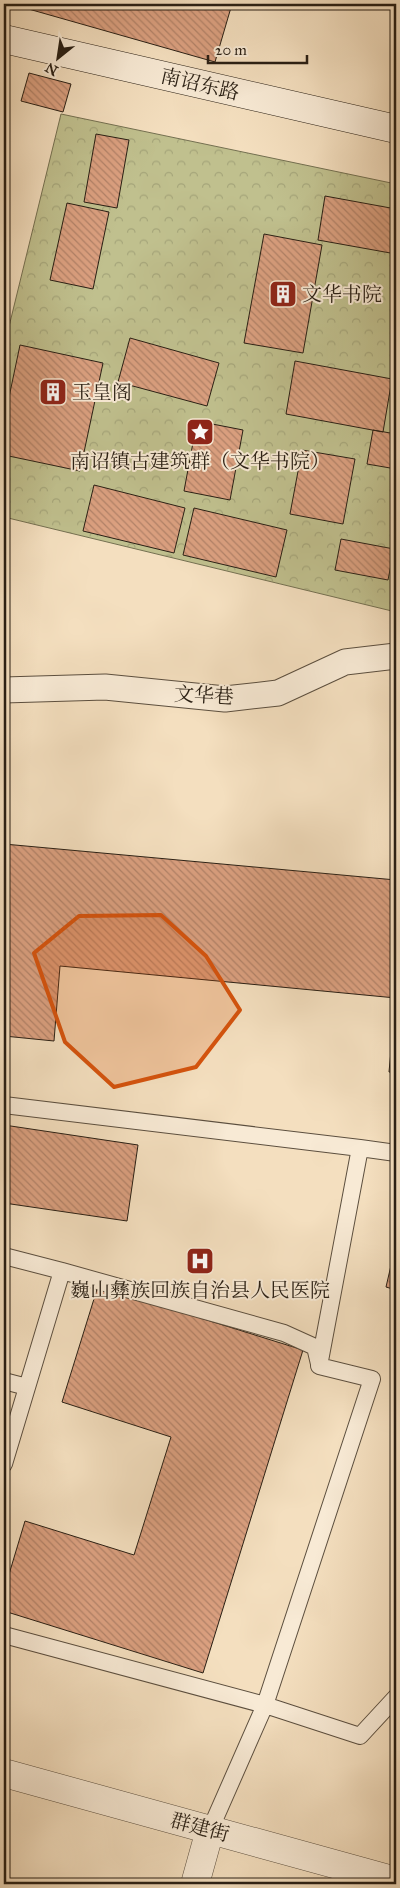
<svg xmlns="http://www.w3.org/2000/svg" width="400" height="1888" viewBox="0 0 400 1888" font-family="'IM FELL Great Primer','Noto Serif SC',serif">
<defs>
<pattern id="park-crowns" width="20" height="18" patternUnits="userSpaceOnUse" patternTransform="scale(1.25)"><rect width="20" height="18" fill="#c0c08e"/><path d="M2 6a3 3 0 1 1 6 0M12 15a3 3 0 1 1 6 0" fill="none" stroke="#a5a57a"/></pattern>
<pattern id="building-back-hatch" width="6" height="6" patternUnits="userSpaceOnUse" patternTransform="scale(1.25)"><rect width="6" height="6" fill="#dba080"/><path d="M-1 5l2 2M0 0l6 6M5-1l2 2" fill="none" stroke="#b28268"/></pattern>
</defs>
<rect width="100%" height="100%" fill="#f4dfbf"/>
<filter id="stains"><feTurbulence type="fractalNoise" baseFrequency=".004" numOctaves="4"/><feColorMatrix values="0 0 0 0 .2 0 0 0 0 .09 0 0 0 0 .02 0 0 0 .5 -.17"/></filter>
<radialGradient id="worn" r=".72"><stop offset=".6" stop-color="#630" stop-opacity="0"/><stop offset="1" stop-color="#630" stop-opacity=".3"/></radialGradient>
<path fill="url(#park-crowns)" stroke="#747051" d="M61 114 396 184V612L4 517V347Z"/>
<path fill="url(#building-back-hatch)" stroke="#291f14" d="M19 4H232L215 62 18 6Z
M29 73 71 84 63 112 21 101Z
M96 134 129 140 117 208 84 202Z
M325 196 396 209V254L318 240Z
M67 203 109 212 93 289 50 280Z
M264 234 322 245 303 353 244 343Z
M396 319V351L391 350Z
M130 338 219 363 207 406 118 382Z
M20 345 103 363 80 471 4 455V421Z
M295 361 392 379 383 432 286 414Z
M197 421 243 430 230 500 184 491Z
M373 430 396 434V469L367 464Z
M302 450 355 459 343 524 290 514Z
M94 485 185 508 174 553 83 531Z
M194 508 287 530 276 577 183 555Z
M341 539 394 549 388 580 335 570Z
M4 844 396 880V1073L389 1072 396 998 60 966 54 1041 4 1036Z
M4 1125 138 1145 127 1221 4 1203Z
M396 1244V1290L386 1287Z
M98 1286 303 1350 203 1673 4 1611V1591L25 1521 134 1555 171 1437 62 1402Z"/>
<g fill="none" stroke-linecap="round" stroke-linejoin="round">
<defs>
<path id="service" d="M4 1105 360 1148 319 1366 372 1379 265 1705 210 1830
M360 1148 396 1153
M4 1256 62 1271 4 1464
M62 1271 284 1333 315 1347 319 1364
M4 1381 27 1387
M4 1635 265 1705 360 1736 396 1697"/>
<path id="pedestrian" d="M4 690 105 687 225 699 278 693 345 662 396 656"/>
<path id="minor" d="M4 1773 396 1881
M195 1884 210 1830"/>
<path id="secondary" d="M4 39 396 129"/>
</defs>
<use href="#service" stroke="#5c4f3f" stroke-width="18"/>
<use href="#pedestrian" stroke="#5c4f3f" stroke-width="27"/>
<use href="#minor" stroke="#5c4f3f" stroke-width="29"/>
<use href="#secondary" stroke="#291f14" stroke-width="29"/>
<use href="#service" stroke="#f8ead5" stroke-width="16"/>
<use href="#pedestrian" stroke="#f8ead5" stroke-width="25"/>
<use href="#minor" stroke="#f8ead5" stroke-width="28"/>
<use href="#secondary" stroke="#f8ead5" stroke-width="28"/>
</g>
<path fill="#d5530d" fill-opacity="0.2" stroke="#d5530d" stroke-width="4" stroke-linejoin="round" d="M161 915 206 956 240 1010 196 1067 114 1087 65 1042 34 953 79 916Z"/>
<defs>
<symbol id="building-square" viewBox="-11 -11 22 22"><rect x="-9" y="-9" width="18" height="18" rx="4" fill="#8f2418" stroke="#f8ead5"/><path d="M-4-6H4V6H1V3H-1V6H-4ZM-2.5-4.3h1.7v1.8h-1.7ZM.8-4.3h1.7v1.8H.8ZM-2.5-1h1.7V.8h-1.7ZM.8-1h1.7V.8H.8Z" fill="#fff"/></symbol>
<symbol id="sight-square" viewBox="-11 -11 22 22"><rect x="-9" y="-9" width="18" height="18" rx="4" fill="#8f2418" stroke="#f8ead5"/><path d="M0-6L1.8-2.2L6-1.7L2.9 1.2L3.7 5.4L0 3.3L-3.7 5.4L-2.9 1.2L-6-1.7L-1.8-2.2Z" fill="#fff"/></symbol>
<symbol id="hospital-square" viewBox="-11 -11 22 22"><rect x="-9" y="-9" width="18" height="18" rx="4" fill="#8f2418" stroke="#f8ead5"/><path d="M-5-5h3v3.5h4V-5h3V5h-3V1.5h-4V5h-3Z" fill="#fff"/></symbol>
</defs>
<g fill-rule="evenodd">
<use href="#building-square" x="267" y="278" width="32" height="32"/>
<use href="#building-square" x="37" y="376" width="32" height="32"/>
<use href="#sight-square" x="184" y="416" width="32" height="32"/>
<use href="#hospital-square" x="184" y="1245" width="32" height="32"/>
</g>
<g text-anchor="middle" stroke-width="4" stroke-linejoin="round" paint-order="stroke">
<g font-size="20" fill="#291f14" stroke="#f8ead5">
<text transform="translate(200 84) rotate(13)" y="7">南诏东路</text>
<text transform="translate(204 695) rotate(3)" y="7">文华巷</text>
<text transform="translate(200 1827) rotate(15)" y="7">群建街</text>
</g>
<g font-size="20" fill="#291f14" stroke="#f8ead5" text-anchor="start">
<text x="302" y="301">文华书院</text>
<text x="72" y="399">玉皇阁</text>
<text x="200" y="468" text-anchor="middle">南诏镇古建筑群（文华书院）</text>
<text x="200" y="1297" text-anchor="middle">巍山彝族回族自治县人民医院</text>
</g>
</g>
<rect width="400" height="1888" fill="none" stroke="#f4dfbf" stroke-width="20"/>
<rect x="5" y="5" width="390" height="1878" fill="none" stroke="#291f14" stroke-width="2.5"/>
<rect x="10" y="10" width="380" height="1868" fill="none" stroke="#291f14"/>
<g transform="translate(58 58) rotate(210)" stroke="#f8ead5" stroke-width="4" paint-order="stroke">
<path d="M0-4L9 19L0 12L-9 19Z" fill="#291f14"/>
<text y="-8" font-size="14" font-weight="bold" text-anchor="middle" fill="#291f14">N</text>
</g>
<path d="M208 55v8h99v-8" fill="none" stroke="#291f14" stroke-width="2.5"/>
<text x="215" y="55" font-size="15" fill="#291f14" stroke="#f8ead5" stroke-width="4" paint-order="stroke">20 m</text>
<rect width="100%" height="100%" filter="url(#stains)"/>
<rect width="100%" height="100%" fill="url(#worn)"/>
</svg>
